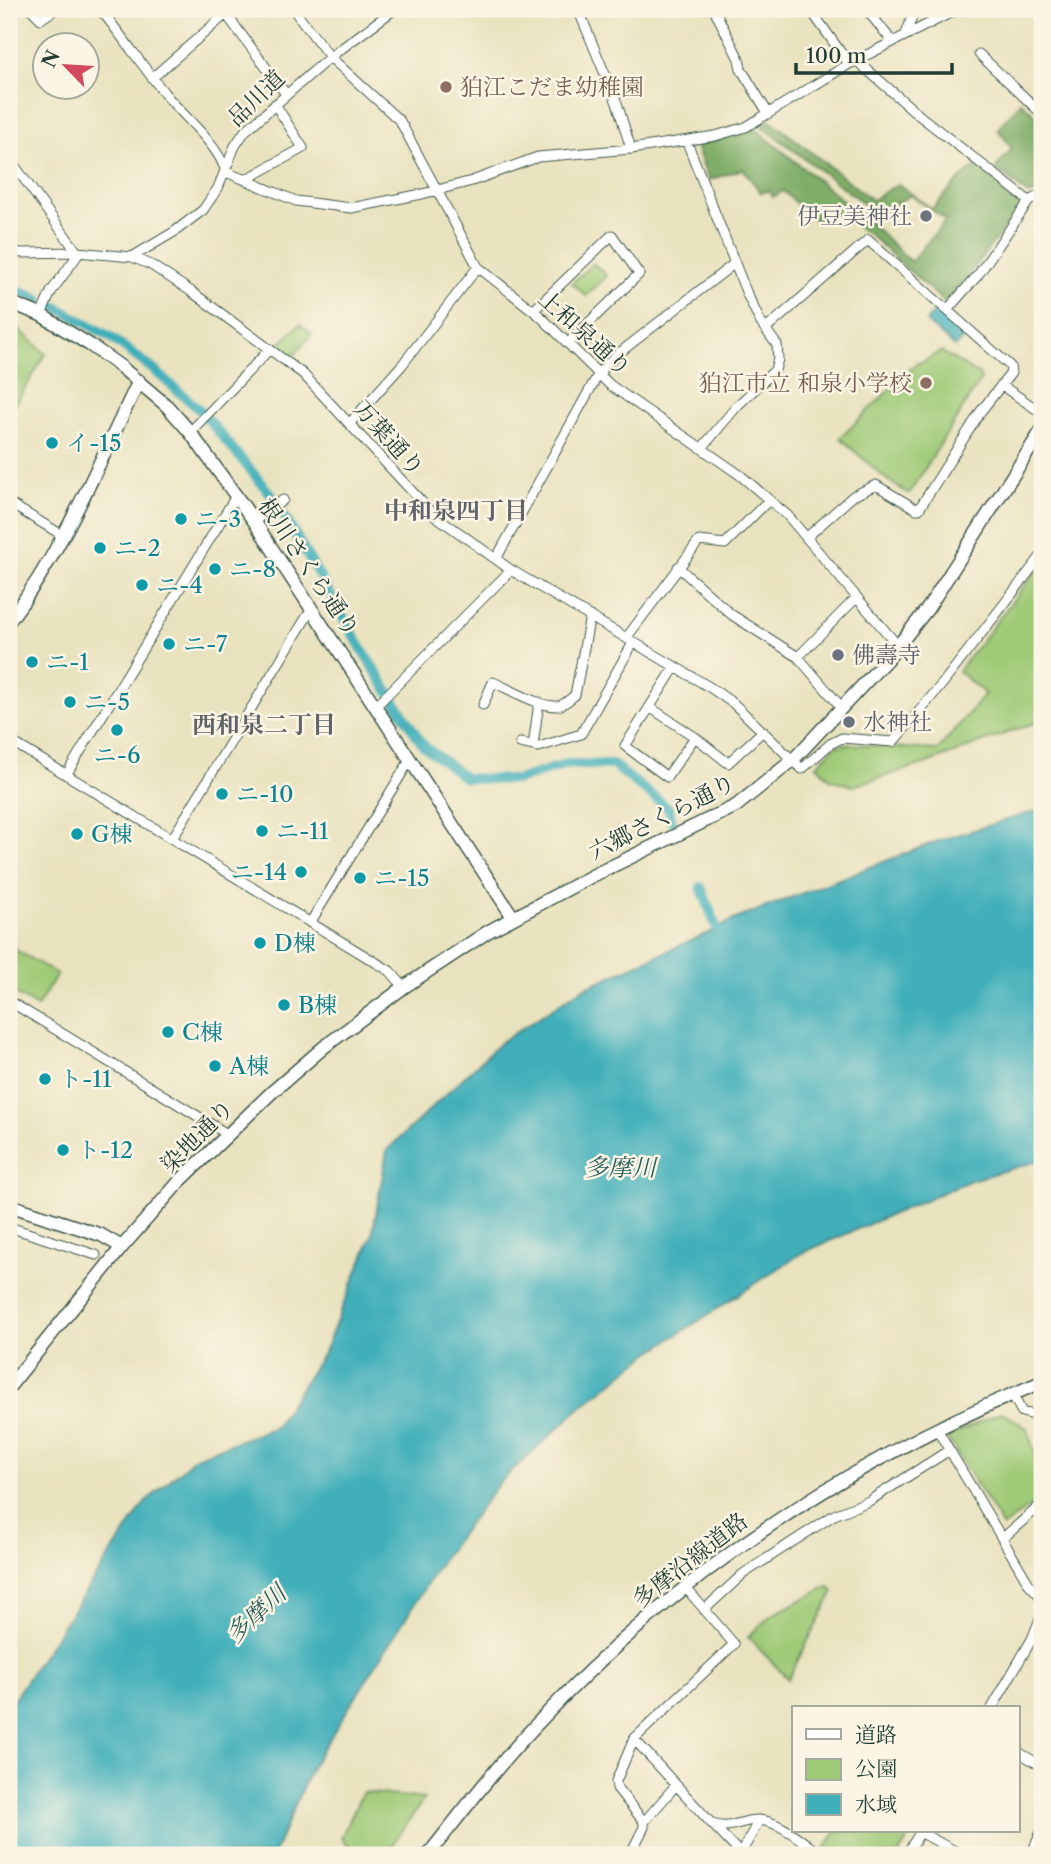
<svg xmlns="http://www.w3.org/2000/svg" width="1051" height="1864" viewBox="0 0 1051 1864" font-family="'Libre Caslon Text','Noto Serif JP',serif">
<rect width="100%" height="100%" fill="#fcf5e5"/>
<filter id="ink" filterUnits="userSpaceOnUse"><feTurbulence type="fractalNoise" baseFrequency=".0143" numOctaves="2"/><feDisplacementMap in="SourceGraphic" scale="14" xChannelSelector="R" yChannelSelector="G"/><feConvolveMatrix kernelMatrix="1 2 1 2 8 2 1 2 1" color-interpolation-filters="sRGB"/></filter>
<filter id="wash" filterUnits="userSpaceOnUse"><feTurbulence type="fractalNoise" baseFrequency=".00686" numOctaves="4" result="noise"/><feDisplacementMap in="SourceGraphic" scale="28" xChannelSelector="R" yChannelSelector="G"/><feGaussianBlur stdDeviation="1.57" result="paint"/><feColorMatrix in="noise" values="0 0 0 0 0 0 0 0 0 0 0 0 0 0 0 0 0 1.4 0 .05"/><feComposite in="paint" operator="in"/></filter>
<g filter="url(#wash)">
<rect width="100%" height="100%" fill="#e9e2be"/>
<path fill="#9fca77" stroke="#5f8456" stroke-width="2" d="M593 263 607 276 586 296 572 283Z
M9 323 20 330 46 354 9 414Z
M300 324 312 334 292 358 277 347Z
M942 352 979 375 981 379 909 494 886 479 840 438 917 363C928 363 932 353 942 352Z
M1042 563V720L924 764 853 786 830 779 817 765 835 746 846 744 938 750 985 694 958 671Z
M9 946 57 974 37 1007 9 990Z
M1002 1412 1027 1428 1035 1454 1042 1462 1040 1472 1042 1478V1497L1003 1527 947 1437Z
M828 1586 834 1591 788 1679 748 1637 770 1616Z
M363 1792 424 1799 385 1855H358L341 1837Z
M836 1831H913L898 1855H833L824 1849Z"/>
<path fill="#7fae68" stroke="#4f764e" stroke-width="2" d="M1021 102 1042 121V191L1028 195 996 168 1012 149 998 129Z
M769 119 872 200 898 184 932 209 961 178 977 165 1022 201V205L946 304 869 234 828 209 817 222 783 191 773 197 769 190 761 193 743 169 709 180 695 144 719 140 753 127 870 223 911 262 946 220 911 195 878 214 759 124Z"/>
<path fill="#3fafba" stroke="#2f7677" stroke-width="2" d="M936 310 965 336 955 347 926 322Z
M1042 809V1160L971 1180 802 1253 645 1356 581 1407 499 1483 446 1554 312 1766 273 1855H9V1706L145 1503 195 1457 275 1427 324 1352 372 1236 387 1150 501 1042 582 989 717 929 733 920 935 842Z"/>
<g fill="none" stroke-linecap="round" stroke-linejoin="round">
<path stroke="#3fafba" stroke-width="10" d="M9 287 39 299
M55 306 109 336 154 370 201 411 273 497 367 658 423 745 465 778 517 780 567 764 613 765 669 809 672 822
M701 887 717 929"/>
</g>
</g>
<g filter="url(#ink)">
<g fill="none" stroke-linecap="round" stroke-linejoin="round">
<defs>
<path id="street" d="M31 9 41 19 56 9
M100 9C123 37 143 67 166 95 185 118 218 144 226 172L296 201 351 208 422 194 472 181 538 157 631 149 715 136 746 127 849 64 958 9
M293 9 330 57 400 121 478 267 540 316 610 385 740 475 788 516 898 646
M578 9 617 103 631 149
M714 9 739 59 741 69 768 113
M810 9 849 64
M866 9 892 41
M906 34 915 9
M979 54 1042 114
M856 60 920 116 1029 201
M152 78 226 14 286 94
M687 142 747 294 761 323 777 345 778 359 775 370 737 406 702 448
M9 158 77 252V256L51 292 41 315
M245 180 303 148 275 104
M9 250 21 253 77 252 132 257 174 232 203 210 218 188 235 146 245 131 330 57 395 9
M132 257 151 265 192 292 303 374 433 514 511 570 711 688 734 704 802 769 830 744 842 738 893 742 943 683 1042 555
M534 310 612 235 639 274 569 342
M947 310 978 275 1029 201 1040 195 1042 196
M766 329 868 240 1010 366 1011 373 981 411 919 509H916L876 485 853 496 807 537
M1001 385 1042 413
M350 423 402 365 478 267
M190 432 270 349
M9 503 62 535
M254 521 283 500
M496 559 599 373 614 357 735 263
M678 567 732 615 798 657 842 708
M627 637 699 541 725 544 769 500
M798 657 857 597
M675 667 625 746 667 777 695 737 728 763 763 731
M483 705 493 682C508 688 546 711 561 705 566 703 571 698 575 695L590 616
M375 707 511 570
M651 708 695 737
M9 740 390 971 404 987
M520 743 539 747 581 734 633 643
M533 746 539 702
M66 775 236 496
M172 839 312 608
M310 923 410 760
M9 1001 227 1134
M9 1227 96 1255
M1012 1394 1022 1412 1034 1415 1042 1412
M937 1429 1029 1584 1042 1598
M1003 1538 1042 1504
M704 1610 743 1574 834 1515 869 1501 948 1451
M992 1708 1032 1639 1042 1614
M634 1739 711 1823C728 1832 741 1819 759 1820 782 1822 803 1842 821 1855
M1018 1752 1042 1766
M676 1785 644 1822 617 1788 616 1781 634 1739 734 1644 686 1588
M714 1826 741 1854
M920 1832 962 1855
M630 1855 644 1827V1822
M740 1855 759 1820
M906 1855 921 1831
M1031 1855 1042 1830"/>
<path id="secondary" d="M9 302 41 315 90 345 121 367 167 406 190 432 254 521 513 917
M9 621C64 549 99 462 139 381
M9 1205 101 1235 122 1247
M9 1387 122 1247 179 1182 272 1092 324 1047 404 987 489 931 592 876 736 806 793 760 890 656 928 608 1042 430
M428 1855C463 1811 497 1766 536 1725 679 1572 849 1460 1042 1382"/>
</defs>
<use href="#street" stroke="#3d5649" stroke-width="11"/>
<use href="#secondary" stroke="#3d5649" stroke-width="15"/>
<use href="#street" stroke="#fff" stroke-width="9"/>
<use href="#secondary" stroke="#fff" stroke-width="12"/>
</g>
</g>
<g fill="#8d6e63" stroke="#fcf5e5" stroke-width="2.5">
<circle cx="446" cy="87" r="7"/>
<circle cx="926" cy="383" r="7"/>
</g>
<g fill="#6b7280" stroke="#fcf5e5" stroke-width="2.5">
<circle cx="926" cy="216" r="7"/>
<circle cx="838" cy="655" r="7"/>
<circle cx="849" cy="722" r="7"/>
</g>
<g fill="#0f9aa8" stroke="#fcf5e5" stroke-width="2.5">
<circle cx="52" cy="443" r="7"/>
<circle cx="181" cy="519" r="7"/>
<circle cx="100" cy="548" r="7"/>
<circle cx="215" cy="569" r="7"/>
<circle cx="142" cy="585" r="7"/>
<circle cx="169" cy="644" r="7"/>
<circle cx="32" cy="662" r="7"/>
<circle cx="70" cy="702" r="7"/>
<circle cx="117" cy="730" r="7"/>
<circle cx="222" cy="794" r="7"/>
<circle cx="262" cy="831" r="7"/>
<circle cx="77" cy="834" r="7"/>
<circle cx="301" cy="872" r="7"/>
<circle cx="360" cy="878" r="7"/>
<circle cx="260" cy="943" r="7"/>
<circle cx="284" cy="1005" r="7"/>
<circle cx="168" cy="1032" r="7"/>
<circle cx="215" cy="1066" r="7"/>
<circle cx="45" cy="1079" r="7"/>
<circle cx="63" cy="1150" r="7"/>
</g>
<g text-anchor="middle" stroke-width="5" stroke-linejoin="round" paint-order="stroke">
<g font-size="23" fill="#785e54" stroke="#fcf5e5" text-anchor="start">
<text x="460" y="95">狛江こだま幼稚園</text>
<text x="912" y="391" text-anchor="end">狛江市立 和泉小学校</text>
</g>
<g font-size="23" fill="#1f3d34" stroke="#fcf5e5">
<text transform="translate(256 98) rotate(-44)" y="8">品川道</text>
<text transform="translate(585 333) rotate(42)" y="8">上和泉通り</text>
<text transform="translate(389 438) rotate(48)" y="8">万葉通り</text>
<text transform="translate(309 567) rotate(56)" y="8">根川さくら通り</text>
<text transform="translate(662 817) rotate(-27)" y="8">六郷さくら通り</text>
<text transform="translate(197 1136) rotate(-45)" y="8">染地通り</text>
<text transform="translate(690 1560) rotate(-38)" y="8">多摩沿線道路</text>
</g>
<g font-size="23" fill="#5b616d" stroke="#fcf5e5" text-anchor="start">
<text x="912" y="224" text-anchor="end">伊豆美神社</text>
<text x="852" y="663">佛壽寺</text>
<text x="863" y="730">水神社</text>
</g>
<g font-size="23" fill="#0d838f" stroke="#fcf5e5" text-anchor="start">
<text x="66" y="451">イ-15</text>
<text x="195" y="527">ニ-3</text>
<text x="114" y="556">ニ-2</text>
<text x="229" y="577">ニ-8</text>
<text x="156" y="593">ニ-4</text>
<text x="183" y="652">ニ-7</text>
<text x="46" y="670">ニ-1</text>
<text x="84" y="710">ニ-5</text>
<text x="117" y="763" text-anchor="middle">ニ-6</text>
<text x="236" y="802">ニ-10</text>
<text x="276" y="839">ニ-11</text>
<text x="91" y="842">G棟</text>
<text x="287" y="880" text-anchor="end">ニ-14</text>
<text x="374" y="886">ニ-15</text>
<text x="274" y="951">D棟</text>
<text x="298" y="1013">B棟</text>
<text x="182" y="1040">C棟</text>
<text x="229" y="1074">A棟</text>
<text x="59" y="1087">ト-11</text>
<text x="77" y="1158">ト-12</text>
</g>
<g font-size="24" font-weight="bold" fill="#5e6469" stroke="#fcf5e5">
<text x="456" y="519">中和泉四丁目</text>
<text x="264" y="733">西和泉二丁目</text>
</g>
<g font-size="24" font-style="italic" fill="#295f5c" stroke="#fcf5e5">
<text x="620" y="1176">多摩川</text>
<text transform="translate(256 1614) rotate(-43)" y="8">多摩川</text>
</g>
</g>
<rect width="1051" height="1864" fill="none" stroke="#fcf5e5" stroke-width="35"/>
<rect x="792" y="1706" width="228" height="126" fill="#fcf5e5" stroke="#a4ab9e" stroke-width="2"/>
<rect x="806" y="1729" width="35" height="10" fill="#ffffff" stroke="#a4ab9e" stroke-width="2"/>
<text x="855" y="1742" font-size="21" fill="#1f3d34">道路</text>
<rect x="806" y="1759" width="35" height="21" fill="#9fca77" stroke="#a4ab9e" stroke-width="2"/>
<text x="855" y="1776" font-size="21" fill="#1f3d34">公園</text>
<rect x="806" y="1794" width="35" height="21" fill="#3fafba" stroke="#a4ab9e" stroke-width="2"/>
<text x="855" y="1812" font-size="21" fill="#1f3d34">水域</text>
<g transform="translate(66 66) rotate(295)"><circle r="33" fill="#fcf5e5" stroke="#a4ab9e" stroke-width="2"/>
<path d="M0-5L12 26L0 18L-12 26Z" fill="#d1495b"/>
<text y="-10" font-size="19" font-weight="bold" text-anchor="middle" fill="#1f3d34">N</text>
</g>
<path d="M796 63v10h156v-10" fill="none" stroke="#1f3d34" stroke-width="3.5"/>
<text x="806" y="63" font-size="21" fill="#1f3d34" stroke="#fcf5e5" stroke-width="5" paint-order="stroke">100 m</text>
</svg>
